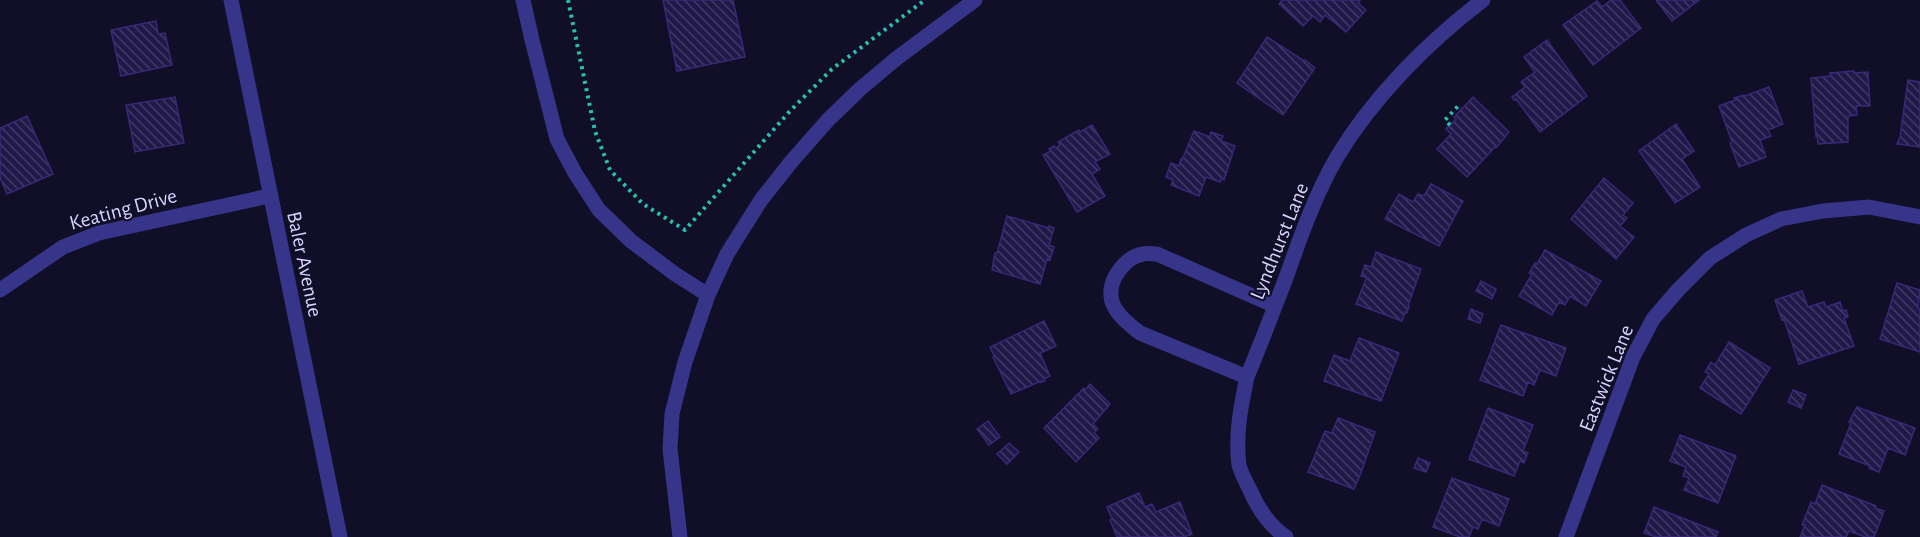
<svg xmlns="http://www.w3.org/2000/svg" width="1920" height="537" viewBox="0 0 1920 537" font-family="'Alegreya Sans',sans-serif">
<defs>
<pattern id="building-back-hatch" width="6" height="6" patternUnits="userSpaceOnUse" patternTransform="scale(1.5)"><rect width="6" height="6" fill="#211849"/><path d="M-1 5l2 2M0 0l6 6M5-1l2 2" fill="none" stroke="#403964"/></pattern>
</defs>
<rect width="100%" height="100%" fill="#110e27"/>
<path fill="url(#building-back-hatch)" stroke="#372977" stroke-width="1.5" d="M663 0H733L745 57 677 71Z
M1282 0H1358L1360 1 1358 3 1366 10 1346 32 1325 15 1320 22 1313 16 1303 26 1279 4Z
M1611 0H1620L1641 28 1593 65 1563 25 1597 1 1602 7Z
M1656 0H1699L1672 21Z
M156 21 158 34 165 33 172 65 121 76 111 30Z
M1267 37 1304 61 1305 60 1315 68 1283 115 1237 83Z
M1547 40 1587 96 1540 132 1516 99 1514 100 1512 97 1525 87 1521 82 1535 72 1524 57Z
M1854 71V73L1868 72 1870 106H1856L1857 115 1848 116V142L1818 144 1817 135 1816 136 1811 78 1831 76 1830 73Z
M1908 80 1920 82V147L1897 144 1900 137Z
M1769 87 1783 124 1768 130 1771 136 1760 140 1766 157 1739 167 1730 143 1732 142 1719 106 1735 100 1734 98 1744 95 1745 96Z
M175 97 184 143 135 152 126 105Z
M1473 97 1509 132 1497 147 1496 146 1467 177 1437 149 1451 134 1446 129 1456 119 1454 117Z
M27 116 53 174 7 194 0 178V128Z
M1676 124 1694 151 1682 159 1700 187 1675 203 1639 151Z
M1092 125 1110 154 1095 162 1100 169 1092 174 1105 196 1077 212 1043 155 1051 151 1049 149 1054 146 1056 148 1060 145 1058 142 1079 130 1080 132Z
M1194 131 1210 137 1211 132 1223 136 1221 141 1235 146 1224 180 1222 178 1220 182 1206 177 1199 196 1171 185 1173 180 1166 177 1171 163 1179 166 1181 159 1182 160Z
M1604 178 1633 203 1623 215 1627 218 1620 226 1634 237 1616 259 1571 219Z
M1431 184 1463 201 1439 246 1385 219 1399 194 1413 202 1418 194 1424 196Z
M1007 216 1049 228V226L1054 228 1049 245 1054 247 1050 260 1047 259 1040 284 992 270 995 253H997Z
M1545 250 1601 281 1586 306 1570 296 1565 305 1559 302 1552 315 1519 296 1532 274 1529 273 1535 263 1537 264Z
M1376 252 1421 269 1408 306H1409L1407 313 1405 312 1402 321 1356 304 1366 279 1368 278 1361 276 1365 265 1371 267Z
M1481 281 1496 289 1492 299 1476 291Z
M1897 283 1920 290 1918 308 1920 309V352L1880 339Z
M1802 291 1808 307 1824 302 1826 307 1840 302 1843 311 1846 310 1848 317 1844 318 1854 346 1799 364 1784 319 1782 320 1775 300Z
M1471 309 1483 314 1480 323 1468 319Z
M1044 321 1056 346 1040 353 1050 376 1044 379 1045 381 1041 382V381L1011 394 993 357 994 356 990 347Z
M1501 325 1566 348 1556 376 1540 370 1534 385 1528 382 1523 396 1480 380Z
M1359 338 1399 353 1381 401 1324 381 1334 355 1350 361Z
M1729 342 1770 368 1741 414 1700 388 1709 374 1705 372 1711 362 1715 365Z
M1090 384 1110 404 1093 424 1098 429 1094 433 1099 438 1076 462 1044 428 1084 388 1085 390Z
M1793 390 1806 395 1801 408 1788 402Z
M1857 407 1915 428 1905 455 1888 448 1879 472 1869 468 1870 466 1839 454 1851 423 1849 422Z
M1488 408 1533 425 1523 451 1528 453 1524 463 1520 461 1514 476 1469 459Z
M1338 418 1375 432 1361 473 1354 489 1308 472 1325 431 1332 433Z
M988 421 1000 437 989 445 977 429Z
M1680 435 1736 456 1718 503 1684 490 1689 478 1683 476 1686 467 1670 461Z
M1009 443 1019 452 1007 464 997 454Z
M1418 458 1430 463 1426 472 1414 468Z
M1452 478 1509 499 1499 526 1482 519 1478 529 1473 527 1469 537H1460L1433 527Z
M1822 485 1876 506 1875 508 1884 511 1874 537H1865L1849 531 1846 537H1800L1805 525H1802L1811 502 1815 504Z
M1139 493 1145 507 1152 504 1156 512 1180 502 1192 534 1184 537H1117L1110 520 1112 519 1107 507Z
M1654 507 1718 532 1716 537H1656L1644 533Z"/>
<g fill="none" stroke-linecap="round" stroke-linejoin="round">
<path stroke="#27c0b3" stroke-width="4" stroke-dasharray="3 4.5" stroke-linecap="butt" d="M568 0 595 131 610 170 643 204 685 230 790 111 832 69 925 0
M1450 125 1445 120 1460 104"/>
<path stroke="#373589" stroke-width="15" d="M231 0 340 537
M523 0 532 40 557 139 575 173 599 210 631 241 675 274 708 295
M0 290 63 247 99 233 269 196
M1247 377 1140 333C1129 324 1112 312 1111 296 1109 279 1125 257 1143 254 1147 253 1153 254 1157 254L1275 306
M680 537 670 449 672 414 685 362 708 295 727 254 761 200 791 162 828 120 860 89 897 58 975 0
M1286 537C1269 525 1258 509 1250 490 1246 482 1241 473 1239 465 1235 435 1241 406 1247 377 1261 343 1274 309 1287 275 1301 235 1316 193 1337 157 1373 97 1428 42 1483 0
M1566 537 1633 357 1653 319 1678 290 1710 258 1746 235 1781 219 1823 211 1869 207 1920 217"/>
</g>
<g text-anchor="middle" stroke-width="4.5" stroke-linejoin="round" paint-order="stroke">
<g font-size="21" fill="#d8d4ff" stroke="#110e27">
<text transform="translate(123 209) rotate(-15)" y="7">Keating Drive</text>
<text transform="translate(1279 241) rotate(-68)" y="7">Lyndhurst Lane</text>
<text transform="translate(305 264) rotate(78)" y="7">Baler Avenue</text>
<text transform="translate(1606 378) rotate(-68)" y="7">Eastwick Lane</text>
</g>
</g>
</svg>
